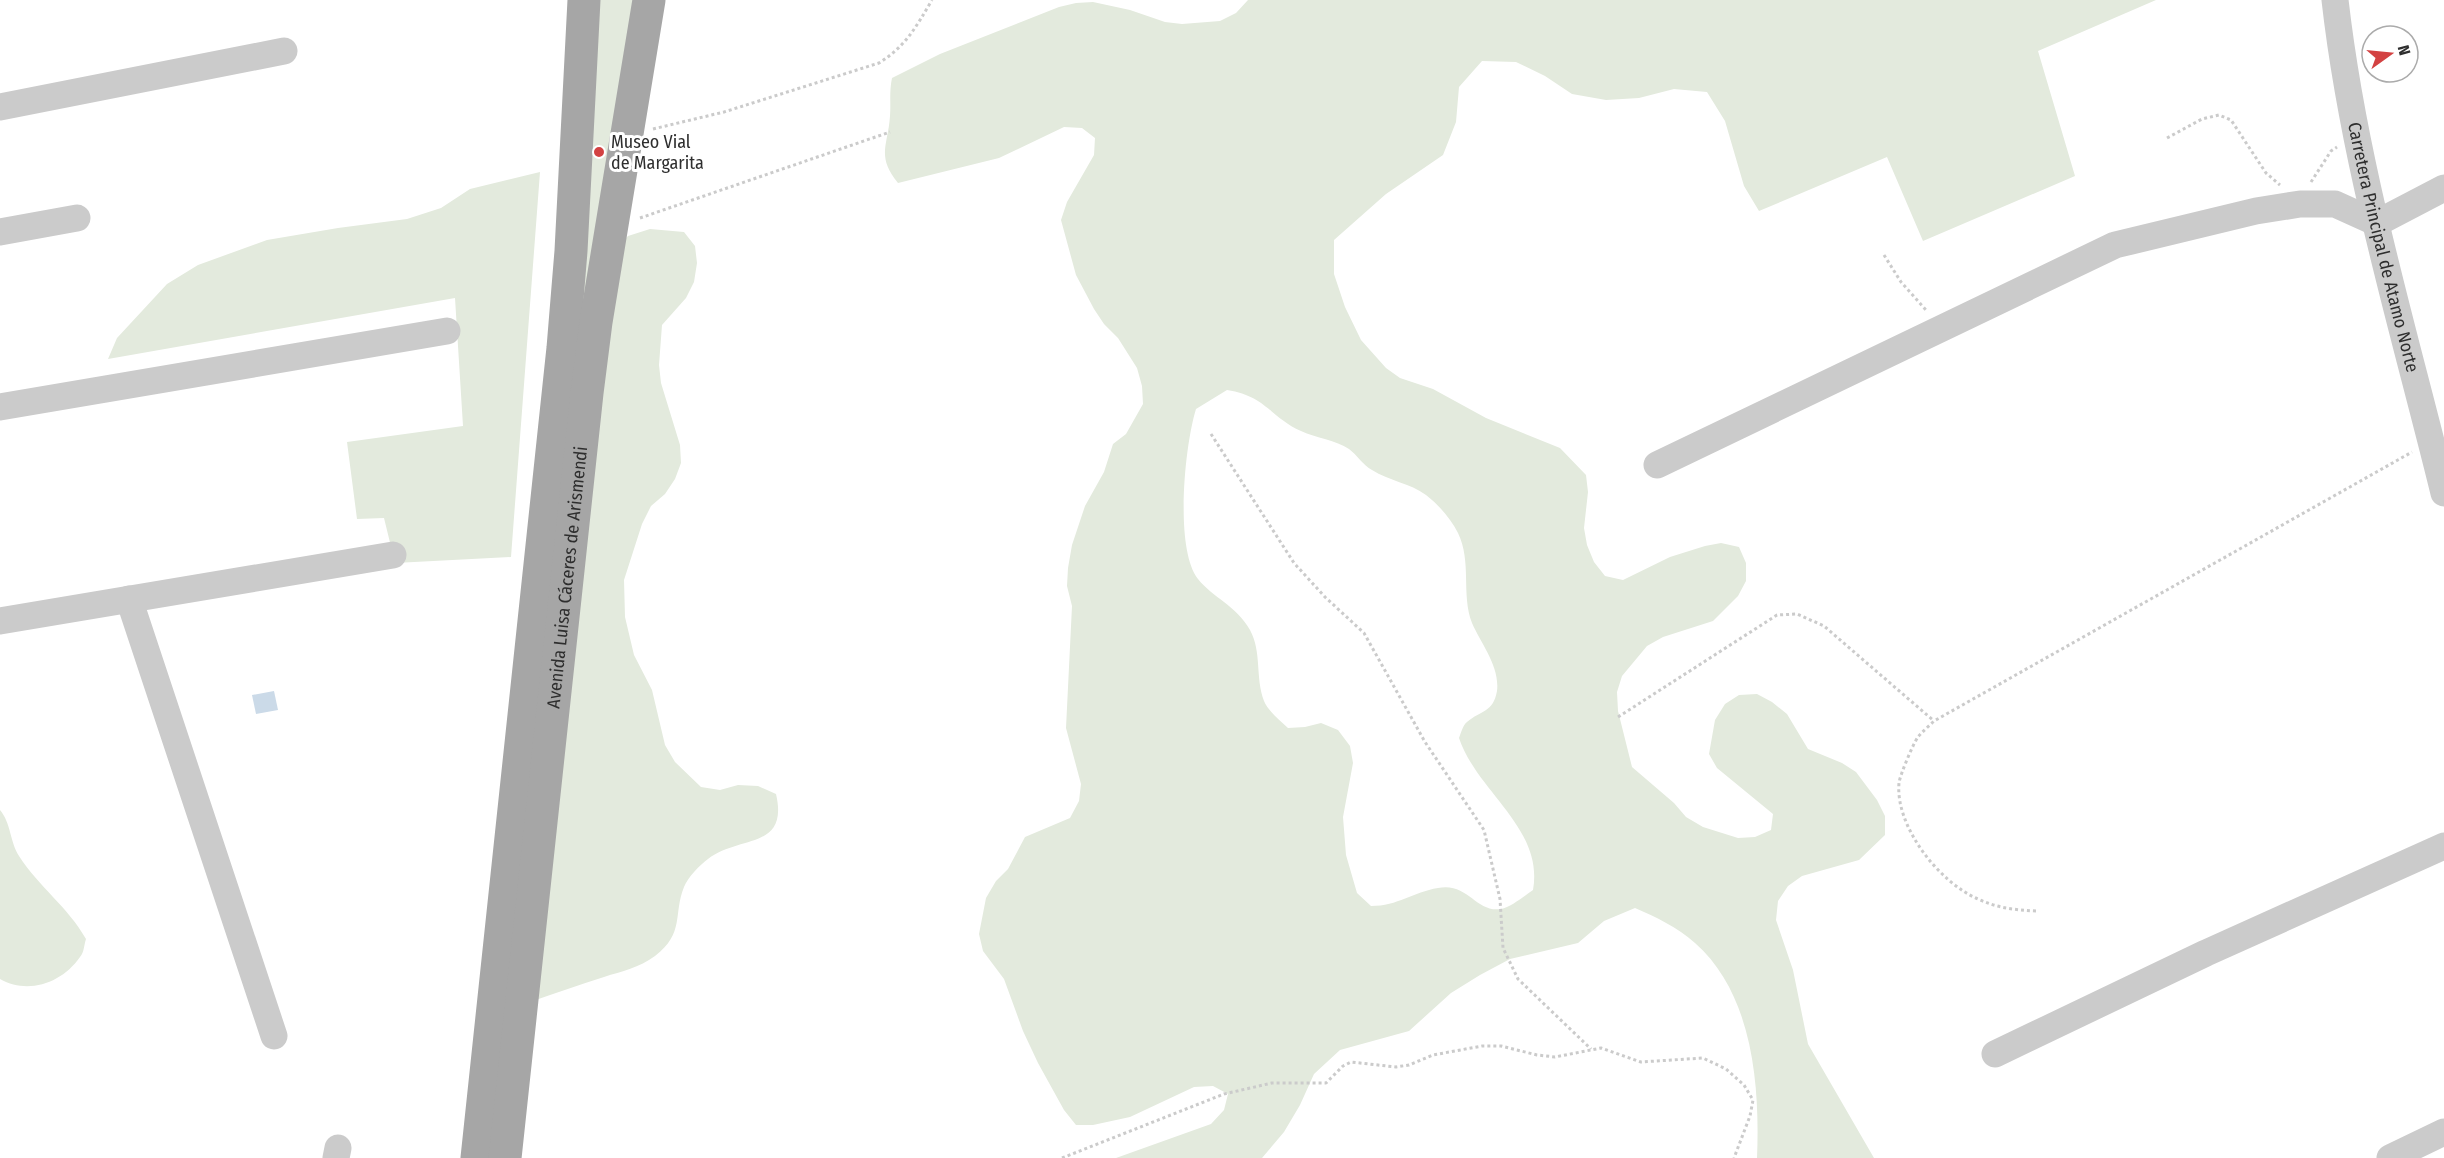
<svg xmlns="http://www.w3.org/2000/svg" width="2444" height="1158" viewBox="0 0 2444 1158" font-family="'Fira Sans Condensed',sans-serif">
<rect width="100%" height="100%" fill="#fff"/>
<path fill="#e3eadd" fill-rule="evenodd" d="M592 0H635L583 336 580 289Z
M1248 0H2156L2038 51 2075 176 1923 241 1887 157 1759 211 1744 186 1725 121 1707 92 1674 89 1639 98 1606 100 1572 94 1545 76 1516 62 1482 61 1459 87 1456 122 1443 155 1386 194 1334 240V274L1345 307 1361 340 1386 368 1400 378 1433 389 1486 418 1560 448 1586 475 1588 492 1584 528 1587 545 1594 562 1605 576 1623 580 1670 557 1705 546 1721 543 1739 547 1746 563V581L1738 596 1713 621 1663 637 1647 646 1622 676 1617 692 1618 711 1632 767 1674 803 1686 817 1703 827 1738 838 1755 837 1771 830 1773 814 1717 768 1709 754 1715 720 1725 704 1739 695 1757 694 1772 702 1787 714 1808 749 1842 763 1856 772 1877 800 1885 816V835L1859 860 1802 876 1788 886 1778 901 1776 920 1793 970 1808 1044 1874 1158H1757C1760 1086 1753 994 1695 943 1677 927 1656 917 1635 908L1604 921 1578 943 1510 959 1480 975 1451 993 1409 1031 1340 1050 1314 1074 1300 1105 1284 1132 1262 1158H1116L1211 1124 1224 1110 1228 1094 1213 1086 1194 1087 1130 1117 1093 1125H1076L1064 1110 1038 1063 1023 1031 1004 979 983 951 979 934 986 898 996 881 1008 869 1025 837 1070 818 1079 801 1081 784 1066 728 1072 606 1067 586 1068 568 1072 545 1085 506 1104 472 1113 444 1126 434 1143 404 1142 386 1137 368 1118 338 1104 324 1094 309 1076 275 1061 220 1067 202 1094 155 1095 138 1082 128 1064 127 999 158 898 183C876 156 888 146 890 116 891 102 889 93 892 78L940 54 1059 7 1076 3 1093 2 1130 10 1165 22 1182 24 1220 21 1236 13ZM1227 390C1266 396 1270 417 1301 431 1316 438 1336 440 1349 449 1357 455 1363 465 1372 470 1389 481 1410 483 1426 495 1439 505 1451 519 1458 533 1472 562 1461 594 1472 623 1481 644 1500 666 1497 691 1493 713 1481 710 1467 722 1463 725 1461 733 1459 738 1477 792 1544 828 1533 890 1524 896 1511 907 1501 909 1476 913 1468 882 1438 888 1413 892 1398 906 1371 906L1357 893 1346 855 1343 817 1353 763 1350 746 1338 730 1321 723 1305 727 1288 728C1280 720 1268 711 1264 701 1255 677 1262 652 1250 630 1236 605 1213 598 1198 579 1174 548 1185 444 1196 409Z
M540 172 511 557 395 563 384 518 357 519 347 442 463 426 455 298 108 359 117 338 167 284 198 265 267 240 338 228 407 219 441 208 470 189Z
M650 229 684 232 695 246 697 263 694 282 686 298 662 325 659 365 661 383 680 445 681 463 675 479 665 494 651 506 642 524 624 580 625 617 634 655 652 690 665 745 675 762 701 787 720 790 738 785 758 786 776 794C789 850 739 835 708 859 700 865 688 877 684 887 673 914 685 933 655 956 639 968 622 971 604 977 579 985 555 993 530 1002L616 248 628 236Z
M0 810C11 823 10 842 19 856 39 887 68 907 86 939 84 945 84 953 80 957 62 983 28 995 0 979Z"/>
<path fill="#cbdae8" d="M274 691 278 710 256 714 252 695Z"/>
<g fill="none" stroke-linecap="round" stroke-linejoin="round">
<path stroke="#cbcbcb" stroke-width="3" stroke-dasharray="3 3" stroke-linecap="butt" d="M653 129 724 112 879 63C906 46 916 27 932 0
M2167 138 2202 119 2219 115 2231 120 2266 173 2280 185
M2311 182 2331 151 2337 147
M640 218 890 132
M1884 255 1901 282 1926 310
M1211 434 1294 563 1325 597 1364 633 1425 742 1484 830 1500 899 1503 948 1518 979 1591 1049
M1618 717 1777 615 1797 614 1824 626 1934 721
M2036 911C2015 910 1997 908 1978 899 1940 883 1895 827 1899 783 1900 775 1913 744 1918 737 1923 731 1929 726 1934 721L2412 452
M1062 1158 1224 1094 1272 1083H1326L1343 1066 1351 1062 1396 1067 1409 1065 1433 1055 1482 1046H1501L1537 1055 1555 1057 1601 1048 1641 1062 1703 1058 1726 1069 1744 1085 1753 1100 1750 1116 1734 1158"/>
<g stroke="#cbcbcb" stroke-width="27">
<path id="s1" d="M2335 0C2354 167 2404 330 2444 493"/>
<path d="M0 107 284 51"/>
<path d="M0 232 77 218"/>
<path d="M0 407 447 331"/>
<path d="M1657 465 2115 245 2256 211 2300 204H2335L2377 223 2444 188"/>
<path d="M129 599 274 1036"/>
<path d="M0 621 393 555"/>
<path d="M1995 1054 2206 953 2444 846"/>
<path d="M336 1158 338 1148"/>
<path d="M2390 1158 2444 1132"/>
</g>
<g stroke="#a6a6a6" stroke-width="33">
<path d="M477 1158 563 348 571 251 584 0"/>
<path id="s2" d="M505 1158 587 393 596 322 649 0"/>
</g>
</g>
<circle fill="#d34242" stroke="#fff" stroke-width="2" cx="599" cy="152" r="6"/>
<g text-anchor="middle" stroke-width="6" stroke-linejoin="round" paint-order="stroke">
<g font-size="18" fill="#2e2e2e" stroke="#fff" text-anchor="start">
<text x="611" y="148">Museo Vial<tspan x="611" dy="21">de Margarita</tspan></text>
</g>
<g font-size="18" fill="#2e2e2e" stroke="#fff">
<text dy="6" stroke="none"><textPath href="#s1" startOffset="252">Carretera Principal de Atamo Norte</textPath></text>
<text dy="6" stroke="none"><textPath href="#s2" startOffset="584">Avenida Luisa Cáceres de Arismendi</textPath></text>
</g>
</g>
<g transform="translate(2390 54) rotate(75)"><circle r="28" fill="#ffffff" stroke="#ababab" stroke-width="1.5"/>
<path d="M0-4.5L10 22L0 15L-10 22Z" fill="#d34242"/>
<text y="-9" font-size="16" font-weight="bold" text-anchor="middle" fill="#2e2e2e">N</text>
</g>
</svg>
